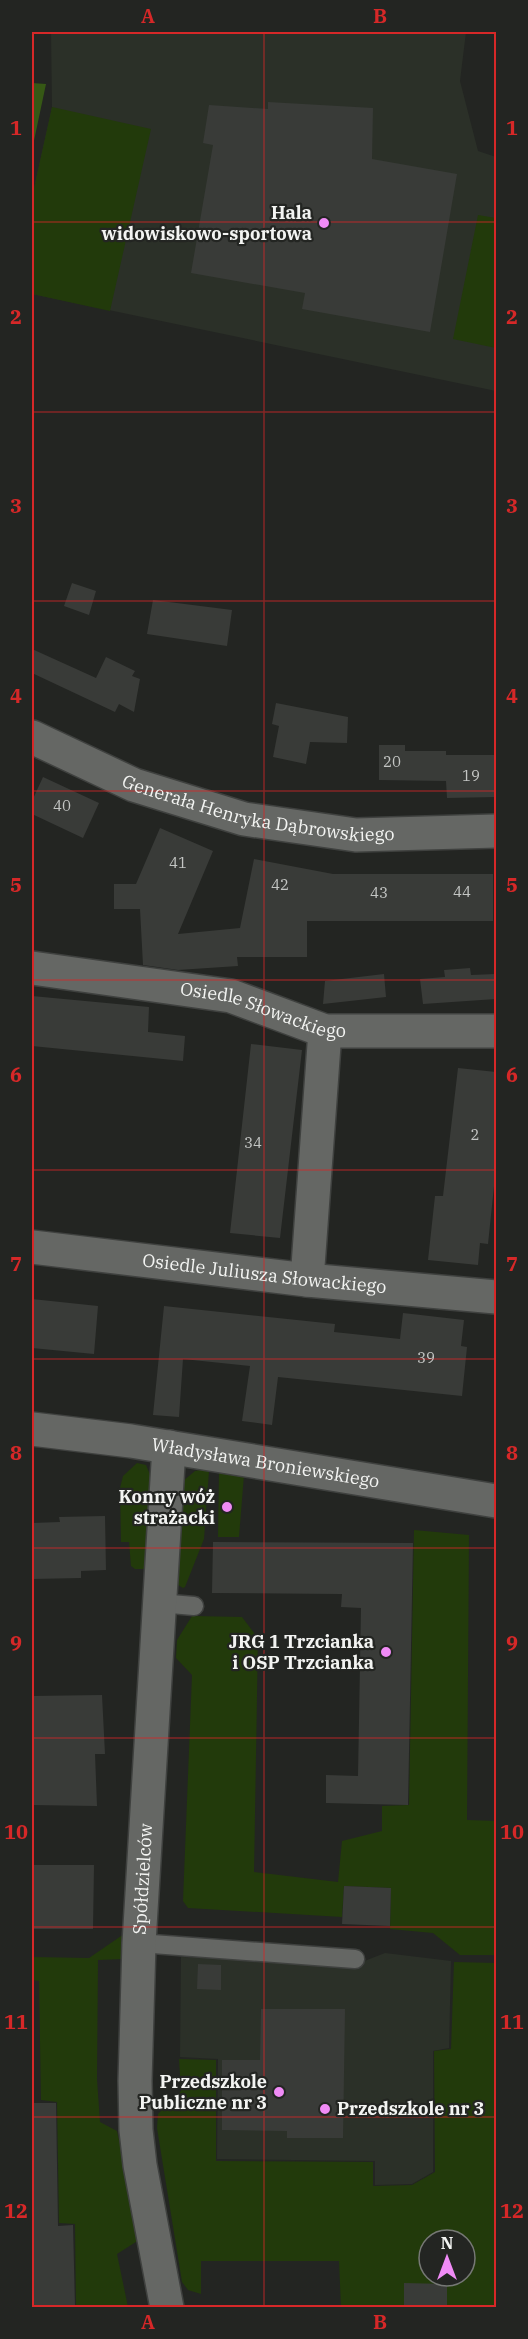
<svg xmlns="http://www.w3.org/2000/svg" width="528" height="2339" viewBox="0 0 528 2339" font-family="'IBM Plex Serif',serif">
<rect width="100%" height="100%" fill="#232522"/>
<path fill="#2b3028" d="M51 32H466L460 81 478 151 496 157V391L32 294V197L52 107Z
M385 1953 451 1961 449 2048 433 2051V2172L412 2184 375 2185V2161L217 2159 218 2059 180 2057 181 1957 362 1962Z"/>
<path fill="#223a0b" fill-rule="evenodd" d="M52 107 151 129 110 311 32 294V197Z
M478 215 496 218V348L453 339Z
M137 1463 146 1465 151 1477 148 1565 143 1569H135L131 1566 129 1542H121L120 1488 123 1476Z
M200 1470 209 1471 204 1539 185 1587 183 1588 178 1585 175 1578 183 1481 195 1471Z
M219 1472 244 1475 239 1537H218Z
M414 1530 469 1535 467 1820 496 1821V1955H460L433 1933 390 1929 391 1888 344 1886 342 1917 188 1908 183 1901 192 1675 176 1658 177 1640 192 1616 242 1617 258 1638 254 1872 338 1882 342 1841 382 1831V1806L409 1805Z
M124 1934V1959L98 1960 97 2079 100 2122 117 2131 136 2216 139 2240 117 2254 128 2307H76L75 2224 59 2223 57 2102 41 2100 39 1981 32 1980V1957L89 1958Z
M454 1962 496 1963V2307H341L339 2261H201V2294L188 2290 182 2282 157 2128 158 2114 181 2091 179 2059 216 2060V2161L373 2162V2186L412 2185 435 2172 434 2051 451 2049ZM429 2240H465V2276H429Z"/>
<path fill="#365815" d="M32 83 46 84 32 150Z"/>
<path fill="#393b38" d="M268 102 373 108 372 159 457 174 430 332 302 309 305 293 191 273 213 145 203 143 209 105 268 109Z
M72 583 96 591 89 615 64 606Z
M153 600 232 610 227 646 147 634Z
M32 649 96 678 106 657 135 671 132 676 140 679 134 712 119 704 115 712 32 673Z
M276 703 348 717 347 743 310 742 306 764 273 757 279 726 272 724Z
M379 745H405V751H446V755H496V797L447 798 446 781 379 780Z
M43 777 99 803 83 838 32 814V801Z
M160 828 213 851 178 934 240 928 254 859 333 874H493V921H307V957H237L238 966 178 970 143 965 140 909H114V884H136Z
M470 968 471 975 496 974V999L423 1004 420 979 445 977 444 970Z
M384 974 386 997 323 1004 325 981Z
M32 996 149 1007 148 1032 185 1036 183 1061 32 1046Z
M251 1044 302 1050 280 1238 230 1233Z
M458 1068 496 1072V1167L488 1244 480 1243 478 1265 428 1260 435 1196H443Z
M32 1299 98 1306 94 1354 32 1348Z
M164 1306 335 1324 334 1332 400 1339 403 1313 464 1320 461 1346 467 1347 462 1396 278 1377 272 1425 242 1421 250 1366 183 1359 179 1417 153 1415Z
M105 1516 106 1570 81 1571V1578L32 1579V1523L60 1522 59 1517Z
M213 1542 413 1543 408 1805 326 1803V1775L358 1776 361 1608 341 1607 342 1594 212 1593Z
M102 1695 105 1754H95L97 1806 32 1805V1696Z
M32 1865H94L93 1929H32Z
M344 1886 391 1888 390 1926 342 1924Z
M198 1964 221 1965V1990L197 1989Z
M261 2009H345L343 2138H287V2131L222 2130V2060H260Z
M32 2103H56L58 2226 73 2225 75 2307H32Z
M404 2283 447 2284V2307H404Z"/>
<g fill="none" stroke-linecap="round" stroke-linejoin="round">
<defs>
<path id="service" d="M159 1603 194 1606
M139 1943 355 1959"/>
<g id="minor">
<path id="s1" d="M32 737 134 785 244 819 356 835 496 831"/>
<path id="s2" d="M32 968 231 996 325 1031H496"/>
<path id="s3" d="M32 1247 307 1280 496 1297"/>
<path d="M307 1280 325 1031"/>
<path id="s4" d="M32 1429 131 1441 496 1501"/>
<path id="s5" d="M167 2308 140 2165 136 2130 135 2081 139 1943 169 1447"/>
</g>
</defs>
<use href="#service" stroke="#3f413f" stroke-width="21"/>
<use href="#minor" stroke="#3f413f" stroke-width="36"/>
<use href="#service" stroke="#656764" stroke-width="18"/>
<use href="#minor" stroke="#656764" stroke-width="33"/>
</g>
<path fill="none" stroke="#d62828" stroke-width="1.5" stroke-opacity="0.55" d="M264 32V2308M32 222H496M32 412H496M32 601H496M32 791H496M32 980H496M32 1170H496M32 1359H496M32 1548H496M32 1738H496M32 1927H496M32 2117H496"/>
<g fill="#f08bf6" stroke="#232522" stroke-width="2">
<circle cx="324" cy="223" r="6"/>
<circle cx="227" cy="1507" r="6"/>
<circle cx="386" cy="1652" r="6"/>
<circle cx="279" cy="2092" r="6"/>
<circle cx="325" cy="2109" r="6"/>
</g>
<g text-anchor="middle" stroke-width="4.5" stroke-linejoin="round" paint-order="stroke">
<g font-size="15" fill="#c4c6c4">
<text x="392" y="767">20</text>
<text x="471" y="781">19</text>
<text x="62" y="811">40</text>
<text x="178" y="868">41</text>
<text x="280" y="890">42</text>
<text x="462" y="897">44</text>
<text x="379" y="898">43</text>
<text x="475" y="1140">2</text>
<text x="253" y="1148">34</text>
<text x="426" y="1363">39</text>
</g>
<g font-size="18" font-weight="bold" fill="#f3f4f2" stroke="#232522" text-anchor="end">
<text x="312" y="219">Hala<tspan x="312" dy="21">widowiskowo-sportowa</tspan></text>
<text x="215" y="1503">Konny wóż<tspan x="215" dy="21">strażacki</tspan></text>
<text x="374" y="1648">JRG 1 Trzcianka<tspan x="374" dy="21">i OSP Trzcianka</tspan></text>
<text x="267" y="2088">Przedszkole<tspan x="267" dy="21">Publiczne nr 3</tspan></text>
<text x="337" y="2115" text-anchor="start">Przedszkole nr 3</text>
</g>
<g font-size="18" fill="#f3f4f2" stroke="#232522">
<text dy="6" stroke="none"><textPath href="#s1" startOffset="240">Generała Henryka Dąbrowskiego</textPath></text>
<text dy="6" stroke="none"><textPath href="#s2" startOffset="236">Osiedle Słowackiego</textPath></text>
<text dy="6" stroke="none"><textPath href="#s3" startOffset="234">Osiedle Juliusza Słowackiego</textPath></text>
<text dy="6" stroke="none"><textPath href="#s4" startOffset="236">Władysława Broniewskiego</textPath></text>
<text dy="6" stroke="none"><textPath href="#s5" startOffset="432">Spółdzielców</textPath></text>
</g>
</g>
<rect width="528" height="2339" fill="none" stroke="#232522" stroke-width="66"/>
<g transform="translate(447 2258)"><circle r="28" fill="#232522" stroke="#767875" stroke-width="1.5"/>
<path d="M0-4.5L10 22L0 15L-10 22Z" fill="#f08bf6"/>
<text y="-9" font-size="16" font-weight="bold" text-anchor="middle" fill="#f3f4f2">N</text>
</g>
<rect x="33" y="33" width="462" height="2273" fill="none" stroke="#d62828" stroke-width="2"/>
<g font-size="20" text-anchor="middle" font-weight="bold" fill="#d62828">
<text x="148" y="23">A</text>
<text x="380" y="23">B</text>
<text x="16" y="135">1</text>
<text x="512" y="135">1</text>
<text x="16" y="324">2</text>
<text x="512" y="324">2</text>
<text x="16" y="513">3</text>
<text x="512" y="513">3</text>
<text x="16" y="703">4</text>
<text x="512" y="703">4</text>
<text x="16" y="892">5</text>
<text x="512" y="892">5</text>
<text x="16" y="1082">6</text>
<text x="512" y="1082">6</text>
<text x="16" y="1271">7</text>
<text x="512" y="1271">7</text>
<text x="16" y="1460">8</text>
<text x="512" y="1460">8</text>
<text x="16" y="1650">9</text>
<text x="512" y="1650">9</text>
<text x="16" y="1839">10</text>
<text x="512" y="1839">10</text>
<text x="16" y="2029">11</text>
<text x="512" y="2029">11</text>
<text x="16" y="2218">12</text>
<text x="512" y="2218">12</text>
<text x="148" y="2329">A</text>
<text x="380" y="2329">B</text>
</g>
</svg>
